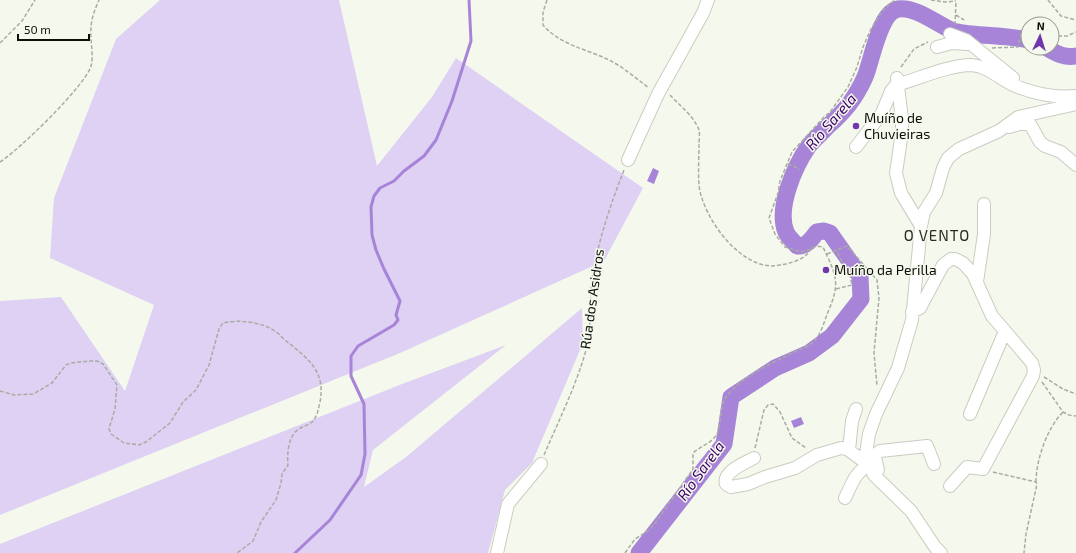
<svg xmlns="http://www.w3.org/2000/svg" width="1076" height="553" viewBox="0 0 1076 553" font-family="'Exo 2',sans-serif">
<rect width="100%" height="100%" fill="#f5f9ed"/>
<path fill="#ded1f4" d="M160 0H339L377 166 432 97 456 58 643 188 604 261 400 353 0 515V301L61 297 125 391 154 305 50 258 54 198 116 39Z
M582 308 583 343 532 463 505 490 488 553H0V544L402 384 506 345 373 450 364 487 406 457Z"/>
<path fill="#a784d7" d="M653 168 659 171 654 184 647 181Z
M801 417 804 424 794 428 791 421Z"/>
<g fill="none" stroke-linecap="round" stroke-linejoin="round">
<path stroke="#a784d7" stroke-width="3" d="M295 553 330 520 361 475 365 454 364 404 351 376V356L358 346 394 325 398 320 396 315 400 301 384 269 376 250 372 235 371 207 374 196 380 188 394 181 404 171 424 156 436 140 452 101 471 41 469 0"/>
<path stroke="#a784d7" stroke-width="17" d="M1047 48C1057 54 1065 58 1076 56
M639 553 724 444 731 397 775 368 809 353 832 336 861 299 860 276 830 233 824 231 817 232C812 238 807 247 797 246 794 242 788 237 786 232 776 208 795 166 808 147 813 140 821 134 827 127 845 111 855 99 865 77 872 61 879 12 898 9 916 6 938 25 953 31 958 33 966 33 971 34 990 36 1009 36 1028 40"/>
<defs>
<path id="minor" d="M950 34 966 40 1013 78
M937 47 952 43 967 44
M897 78 902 119V132L896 173 901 193 921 226
M1009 127 1020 124H1030L1040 142 1045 146 1061 152 1076 165
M856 147 882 113 891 91 896 85C918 79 949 65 971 65 987 66 999 78 1013 85 1032 93 1055 98 1076 96
M628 160 658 94 703 13 708 0
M977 282 984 234V204
M912 312 920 308 943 265 951 259H955L963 263 973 274 992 316 1005 331 970 414
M849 450 852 421 856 409
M754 458C745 463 722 472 726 484L731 487 748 484 765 477 795 468 817 455 841 448 847 449 869 465C855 472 852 484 845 498
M878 470 875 457 876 454 880 451 927 446 934 464
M950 486 967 467 983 469 1033 376 1034 370 1032 363 1005 331
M497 553 508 504 541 464
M941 553 935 547 911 511 874 475 869 465 866 454 869 434 876 414 898 368 912 320 921 226 924 212 936 193 943 168 948 158 959 149 999 131 1018 117 1076 104"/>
</defs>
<use href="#minor" stroke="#c9cdc1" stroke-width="14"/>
<path stroke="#a8aca2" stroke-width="1.5" stroke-dasharray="4 2" stroke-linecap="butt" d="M547 0 543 12V25C561 46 588 49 611 61 624 68 637 79 649 88
M931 0 945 2 956 1
M1048 0 1061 16 1076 20
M956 15 964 20
M955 25 956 1
M1052 36H1067L1076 32
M0 43 22 21 35 0
M992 48 1018 47 1022 30 1025 29 1028 30
M901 67 914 49 928 42
M670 95C679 105 694 116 699 130 700 134 699 141 699 145 699 158 698 172 699 185 702 217 743 274 780 265 791 263 805 260 811 249
M0 162C19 150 86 85 91 66 94 56 90 40 91 29 91 19 95 9 99 0
M788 164 800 169
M827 254 847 246 877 280 879 298 874 353 877 386
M836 289 852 285 850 276 836 250
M1044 377 1063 389 1076 394
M1042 382 1063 412 1069 415 1076 416
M0 391 14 395 33 394 52 383 66 365 71 363 89 361H97L103 364 117 385 115 409 109 429 111 434 124 443 139 445 146 442 170 423 183 402 196 390 209 365 219 329 223 323C239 319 263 322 276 332 280 334 282 338 285 340 307 358 326 370 320 402 318 409 318 416 312 422 309 425 303 426 299 429 288 436 287 453 288 465L282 474 281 483 276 500 261 522 253 541 237 553
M755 448 764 410 768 405 773 404 780 412 792 438 806 448
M544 455C559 420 576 386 586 350 592 328 589 303 592 280 597 244 611 203 624 170
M993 472 1036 482 1037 484 1026 534 1024 553
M1036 482C1036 460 1047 428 1063 412
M625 553 635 539 648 531 656 522 693 469V453C702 445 713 443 718 432 721 422 720 405 726 397 742 376 769 365 792 353 798 350 808 347 813 342 821 335 824 322 828 312 841 282 836 275 823 247L816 246 811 249 801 252 785 247 775 234 769 218 778 193 780 181 792 152 824 117 830 112 848 87 857 67 863 47 871 29 883 10 895 0"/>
<use href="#minor" stroke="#fff" stroke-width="12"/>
</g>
<g fill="#7036ac" stroke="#f5f9ed" stroke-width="1.5">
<circle cx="856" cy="126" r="4"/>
<circle cx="826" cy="270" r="4"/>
</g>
<g text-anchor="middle" stroke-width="3" stroke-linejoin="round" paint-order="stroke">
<g font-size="14" fill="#0c0e0a" stroke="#f5f9ed" text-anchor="start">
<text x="864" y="123">Muíño de<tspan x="864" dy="16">Chuvieiras</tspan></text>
<text x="834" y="275">Muíño da Perilla</text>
</g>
<g font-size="14" fill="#0c0e0a" stroke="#f5f9ed">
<text transform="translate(592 299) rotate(-82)" y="5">Rúa dos Asidros</text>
</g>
<g font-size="15" font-style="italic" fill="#3f026b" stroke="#f5f9ed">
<text transform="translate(831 122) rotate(-49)" y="5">Río Sarela</text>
<text transform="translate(701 471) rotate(-54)" y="5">Río Sarela</text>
</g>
<g font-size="15" letter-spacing="1" fill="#292c23" stroke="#f5f9ed">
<text x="937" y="241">O VENTO</text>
</g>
</g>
<g transform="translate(1040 36) rotate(4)"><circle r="19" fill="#f5f9ed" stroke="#989b92"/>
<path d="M0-3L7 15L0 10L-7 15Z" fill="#7036ac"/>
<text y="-6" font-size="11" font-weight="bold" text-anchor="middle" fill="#0c0e0a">N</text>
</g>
<path d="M18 34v6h71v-6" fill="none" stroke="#0c0e0a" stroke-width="2"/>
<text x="24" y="34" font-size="12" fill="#0c0e0a" stroke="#f5f9ed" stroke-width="3" paint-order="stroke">50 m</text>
</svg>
